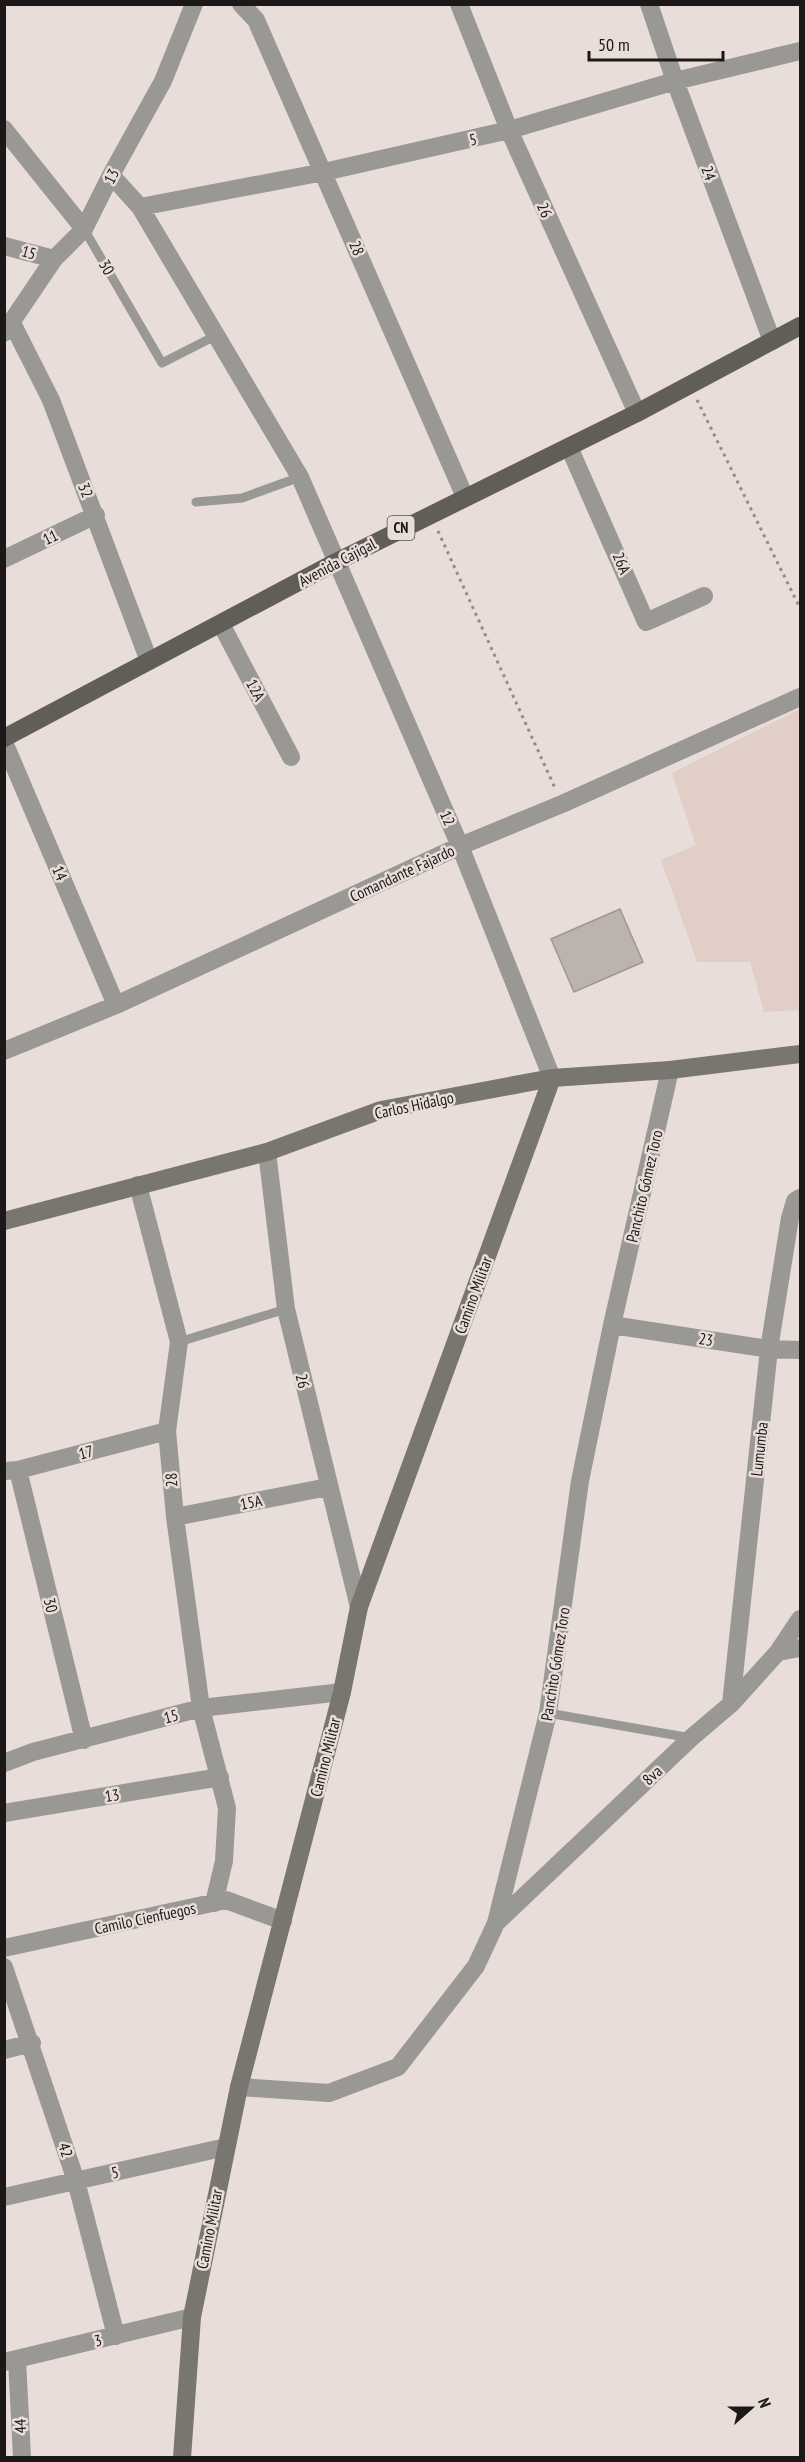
<svg xmlns="http://www.w3.org/2000/svg" width="805" height="2462" viewBox="0 0 805 2462" font-family="'PT Sans Narrow',sans-serif">
<rect width="100%" height="100%" fill="#e8ddd9"/>
<path fill="#e1cec7" d="M800 709V1010L764 1012 750 962H697L661 860 696 845 672 773Z"/>
<path fill="#bcb2ae" stroke="#a09692" stroke-width="1.5" d="M620 909 643 962 574 992 551 939Z"/>
<g fill="none" stroke-linecap="round" stroke-linejoin="round">
<path stroke="#948c89" stroke-width="3" stroke-dasharray="3 4.5" stroke-linecap="butt" d="M697 400 800 608
M438 531 555 788"/>
<path stroke="#9a9894" stroke-width="9" d="M84 229 162 363 217 335
M196 502 242 498 300 477
M179 1342 286 1309
M548 1713 691 1738"/>
<path stroke="#9a9894" stroke-width="18" d="M241 4 256 20 465 497
M459 4 509 130 637 413
M649 4 675 81 772 341
M4 129 84 229
M111 175 140 207 300 477 460 846 552 1078
M140 207 324 172 509 130 675 81 800 51
M4 246 54 259
M12 323 51 400 149 661
M4 333 54 259 84 229 111 175 163 81 194 4
M569 447 646 622 704 596
M4 559 96 515
M221 624 291 757
M4 742 116 1005
M4 1051 116 1005 460 846 562 804 800 697
M267 1152 286 1309 359 1607
M138 1185 179 1342 167 1431 175 1517 201 1708 227 1808 224 1861 214 1903
M612 1325 769 1349 800 1350
M18 1470 84 1740
M4 1471 18 1470 167 1431
M175 1517 328 1487
M778 1652 800 1648
M731 1704 769 1349 790 1218 795 1201 800 1198
M4 1763 33 1752 201 1708 342 1692
M4 1813 220 1777
M496 1923 691 1738 731 1704 778 1652 800 1619
M4 1948 226 1900 283 1921
M4 1967 76 2181 116 2336
M4 2050 32 2043
M239 2087 329 2093 398 2067 476 1966 496 1923 548 1713 580 1481 612 1325 670 1070
M4 2197 226 2147
M17 2359 22 2458
M4 2362 192 2317"/>
<path stroke="#797670" stroke-width="18" d="M4 1221 267 1152 381 1110 552 1078 670 1070 800 1054
M182 2458 192 2317 239 2087 342 1692 359 1607 552 1078"/>
<path stroke="#615d57" stroke-width="18" d="M4 738 336 562 637 413 800 326"/>
</g>
<g text-anchor="middle" stroke-width="5" stroke-linejoin="round" paint-order="stroke">
<rect fill="#e8ddd9" stroke="#595351" stroke-width="1.5" x="387.5" y="516" width="27" height="24" rx="4.5"/>
<g font-size="15" font-weight="bold" fill="#1c1817">
<text x="401" y="533">CN</text>
</g>
<g font-size="16" fill="#1c1817" stroke="#e8ddd9">
<text transform="translate(473 139) rotate(-13)" y="6">5</text>
<text transform="translate(709 173) rotate(70)" y="6">24</text>
<text transform="translate(111 176) rotate(-62)" y="6">13</text>
<text transform="translate(545 210) rotate(66)" y="6">26</text>
<text transform="translate(357 248) rotate(67)" y="6">28</text>
<text transform="translate(29 252) rotate(16)" y="6">15</text>
<text transform="translate(107 267) rotate(60)" y="6">30</text>
<text transform="translate(86 490) rotate(69)" y="6">32</text>
<text transform="translate(50 537) rotate(-26)" y="6">11</text>
<text transform="translate(337 562) rotate(-28)" y="6">Avenida Cajigal</text>
<text transform="translate(622 563) rotate(67)" y="6">26A</text>
<text transform="translate(256 690) rotate(62)" y="6">12A</text>
<text transform="translate(448 818) rotate(66)" y="6">12</text>
<text transform="translate(60 873) rotate(67)" y="6">14</text>
<text transform="translate(402 873) rotate(-25)" y="6">Comandante Fajardo</text>
<text transform="translate(414 1105) rotate(-12)" y="6">Carlos Hidalgo</text>
<text transform="translate(644 1186) rotate(-77)" y="6">Panchito Gómez Toro</text>
<text transform="translate(473 1295) rotate(-70)" y="6">Camino Militar</text>
<text transform="translate(706 1339) rotate(9)" y="6">23</text>
<text transform="translate(303 1381) rotate(77)" y="6">26</text>
<text transform="translate(759 1449) rotate(-84)" y="6">Lumumba</text>
<text transform="translate(86 1452) rotate(-15)" y="6">17</text>
<text transform="translate(171 1480) rotate(-95)" y="6">28</text>
<text transform="translate(251 1502) rotate(-11)" y="6">15A</text>
<text transform="translate(51 1605) rotate(76)" y="6">30</text>
<text transform="translate(555 1664) rotate(-81)" y="6">Panchito Gómez Toro</text>
<text transform="translate(171 1716) rotate(-15)" y="6">15</text>
<text transform="translate(325 1757) rotate(-76)" y="6">Camino Militar</text>
<text transform="translate(652 1775) rotate(-43)" y="6">8va</text>
<text transform="translate(112 1795) rotate(-9)" y="6">13</text>
<text transform="translate(145 1918) rotate(-12)" y="6">Camilo Cienfuegos</text>
<text transform="translate(66 2150) rotate(72)" y="6">42</text>
<text transform="translate(115 2172) rotate(-13)" y="6">5</text>
<text transform="translate(209 2229) rotate(-79)" y="6">Camino Militar</text>
<text transform="translate(98 2340) rotate(-13)" y="6">3</text>
<text transform="translate(20 2426) rotate(-93)" y="6">44</text>
</g>
</g>
<rect width="805" height="2462" fill="none" stroke="#1c1817" stroke-width="12"/>
<g transform="translate(751 2408) rotate(69)" stroke="#e8ddd9" stroke-width="4.5" paint-order="stroke">
<path d="M0-4.5L10 22L0 15L-10 22Z" fill="#1c1817"/>
<text y="-9" font-size="16" font-weight="bold" text-anchor="middle" fill="#1c1817">N</text>
</g>
<path d="M589 51v9h134v-9" fill="none" stroke="#1c1817" stroke-width="3"/>
<text x="598" y="51" font-size="18" fill="#1c1817" stroke="#e8ddd9" stroke-width="4.5" paint-order="stroke">50 m</text>
</svg>
